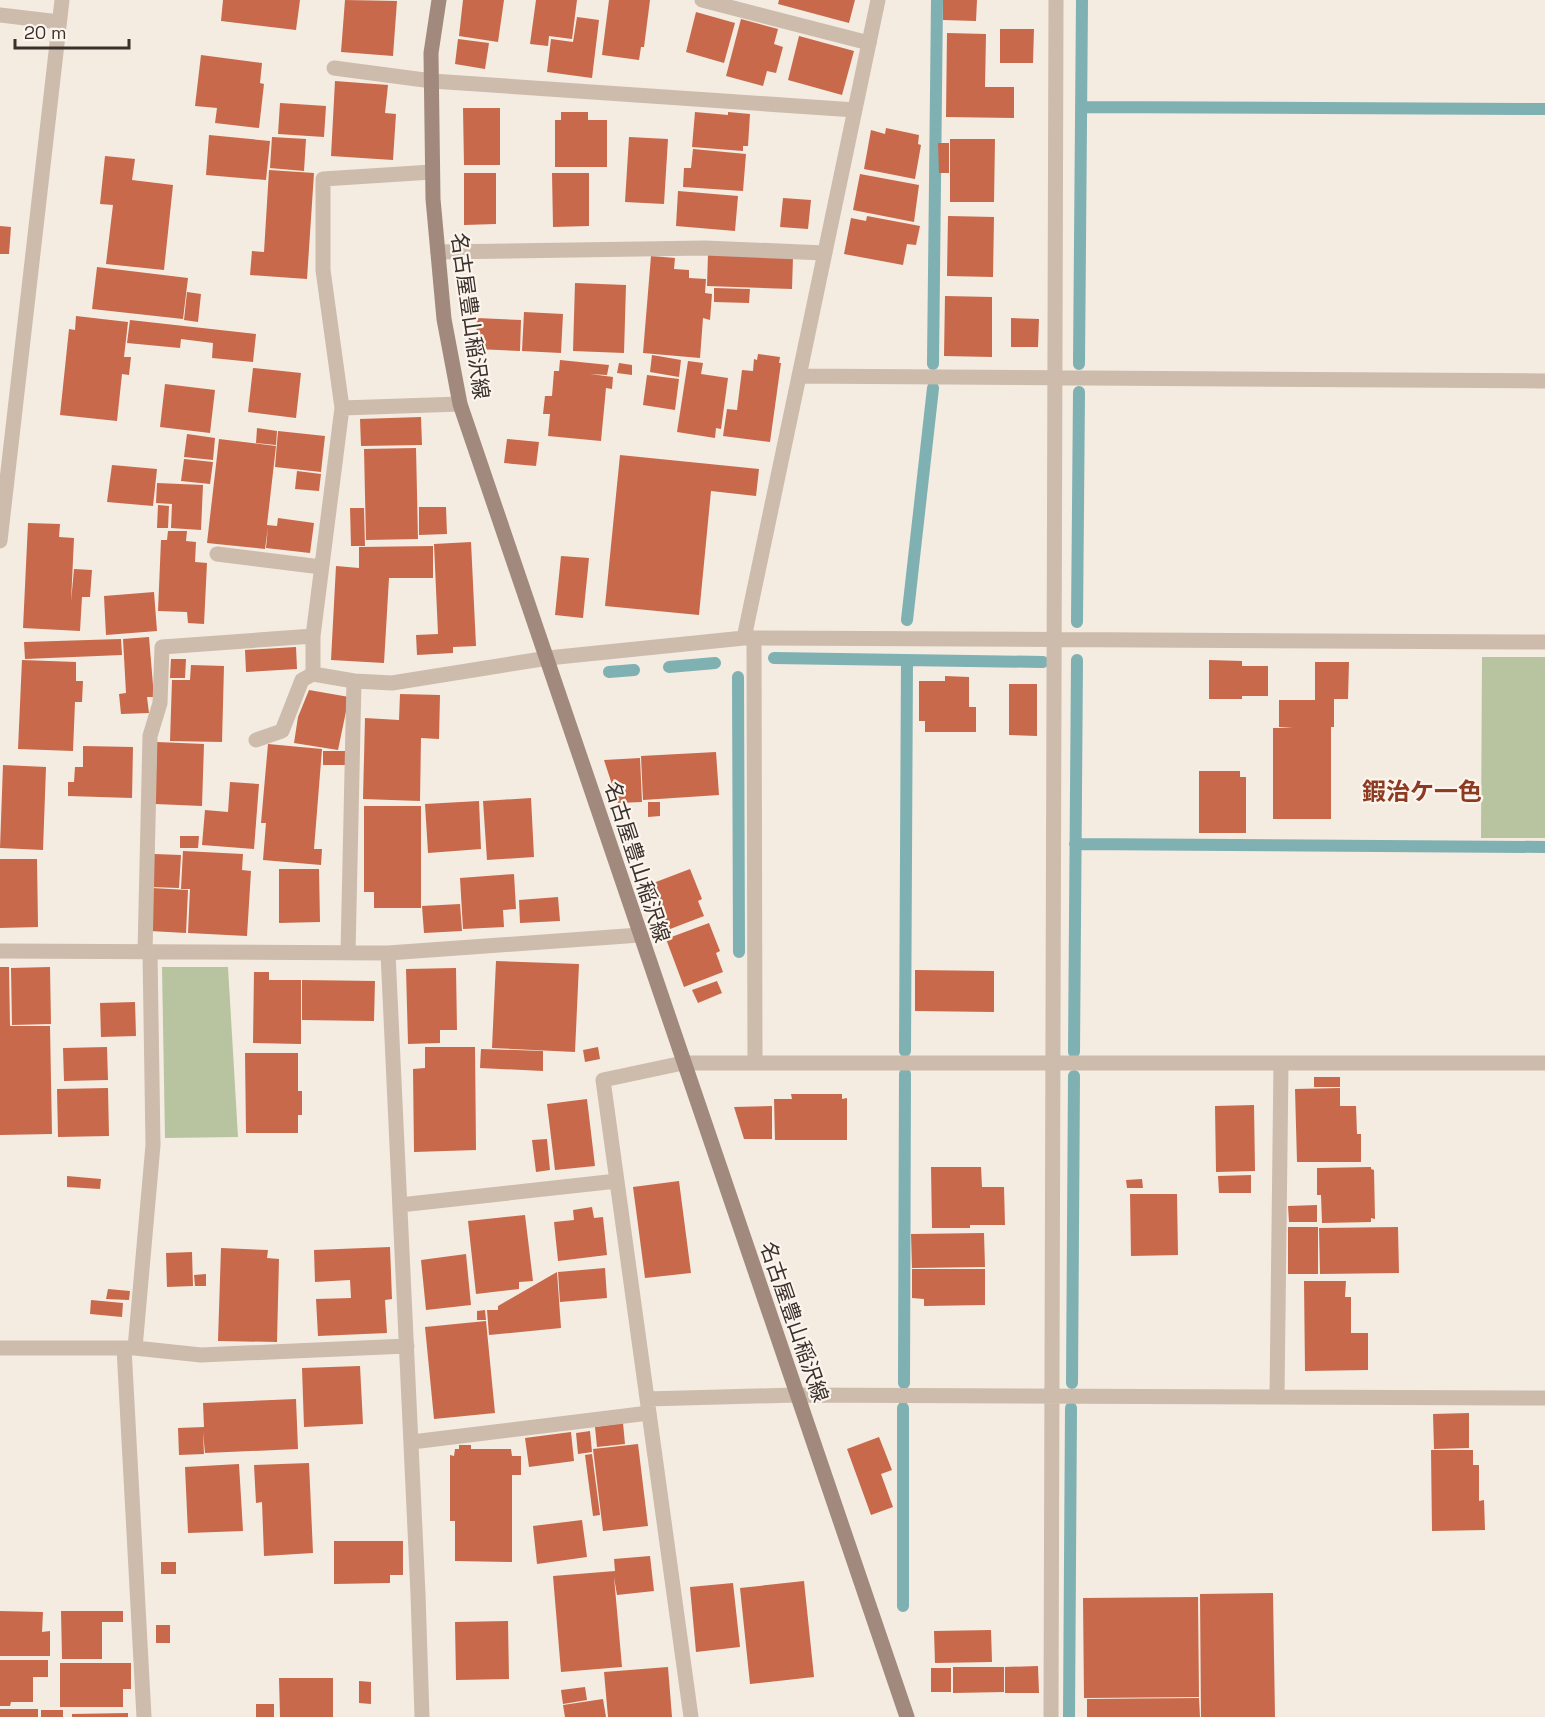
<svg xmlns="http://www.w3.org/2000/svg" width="1545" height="1717" viewBox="0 0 1545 1717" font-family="'Space Grotesk','Noto Sans JP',sans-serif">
<rect width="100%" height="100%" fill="#f4ebe1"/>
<path fill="#b8c4a0" d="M1482 657H1545V838H1481Z
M162 967H228L238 1137 165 1138Z"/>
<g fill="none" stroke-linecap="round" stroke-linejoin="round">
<path stroke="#7fb0b2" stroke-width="12" d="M1081 107 1545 109
M933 364 937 0
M1079 364 1082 0
M907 620 933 388
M1077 622 1079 392
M774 658 1043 662
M669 667 715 663
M609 672 634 670
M738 677 739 952
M1075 844 1545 847
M905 1051 907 660
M1074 1052 1077 660
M904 1383 905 1074
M1072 1383 1074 1076
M903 1606V1408
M1069 1717 1071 1408"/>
</g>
<path fill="#c8694b" d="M223 0H300L296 30 221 21Z
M345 0 397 1 393 56 341 52Z
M463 0H504L498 42 459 36Z
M536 0H577L572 39 549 36 548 46 530 44Z
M609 0H650L644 47H641L639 60 602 55Z
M779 0H855L849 23 778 4Z
M943 0H977L976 21 943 20Z
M696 12 735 23 724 63 686 52Z
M577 17 599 20 592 78 547 72 551 39 573 42Z
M741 19 778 29 774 44 783 47 776 73 767 71 763 86 726 76Z
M1000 29H1034L1033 63H1000Z
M947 33 986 34 985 87H1014V118L946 117Z
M799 36 854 51 842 95 788 80Z
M458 39 489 43 485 69 455 64Z
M201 55 262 63 260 83 264 84 259 128 215 123 217 108 195 106Z
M335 81 388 85 385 113 396 114 393 160 331 156Z
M280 103 326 106 324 137 278 134Z
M463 108H500V165H464Z
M561 112H588V120H607V167H555V120H561Z
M695 112 728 115V112L750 114 748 146H743V151L692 147Z
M886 128 919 135 918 144 921 145 915 179 864 169 871 130 885 134Z
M209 135 270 141 266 180 206 175Z
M272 137 306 139 304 171 270 168Z
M629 137 668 139 664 204 625 202Z
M950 139H995L994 202H950Z
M938 143H949V173H939Z
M693 149 746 154 743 191 683 187 684 168H691Z
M105 156 135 159 132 180 173 185 164 270 106 264 113 205 100 204Z
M269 170 314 173 307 279 250 275 252 251 264 252Z
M464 173H496V224L464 225Z
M552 173H589V226L553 227Z
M860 174 919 185 914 222 853 210Z
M678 191 738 196 735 231 676 226Z
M783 198 811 200 808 229 780 227Z
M867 216 920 226 916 245 907 244 903 265 844 254 851 218 866 221Z
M948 216 994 217 993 277 947 276Z
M0 226 11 227 9 254H0Z
M708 254 793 257 792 289 707 286Z
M651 256 675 258 674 269 689 270V278L706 279 705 293 712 294 710 320 703 318 700 358 643 353Z
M97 267 188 278 183 319 92 309Z
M575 283 626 285 624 353 573 351Z
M714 288 750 289 749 303 714 302Z
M187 292 201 294 198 322 184 320Z
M945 296 992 297V357L944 356Z
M524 312 563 314 561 353 522 351Z
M76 316 128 322 124 357H131L129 375 122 374 117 421 60 415 69 329 75 330Z
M477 318 521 320 520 351 476 349Z
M1011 318 1039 319 1038 347H1011Z
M130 320 256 334 253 362 212 358 213 343 181 339 180 348 127 343Z
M758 354 780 357 779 363H781L770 442 723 436 727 409 737 410 742 370 753 371 754 359 757 360Z
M652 355 681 360 679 377 650 372Z
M560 360 609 365 607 375 590 374 613 377 612 389 606 388 601 441 548 436 550 414H543L545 396H552L554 371H559Z
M688 361 703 363 701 374 728 378 721 429 716 428 715 438 677 432Z
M619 363 632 365V375L617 373Z
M253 368 301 373 296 418 248 412Z
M647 375 679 379 675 410 643 405Z
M165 384 215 390 210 433 160 427Z
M421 417 422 445 361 446 360 419Z
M257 428 277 431 276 445 256 443Z
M278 431 325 436 321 472 275 467Z
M187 434 215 438 213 460 184 457Z
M219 439 276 446 267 525 277 526 278 518 314 523 310 553 266 548 268 527 265 549 207 543Z
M507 439 539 442 536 466 504 463Z
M416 448 418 539 366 540 364 449Z
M620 455 759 469 756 496 711 491 699 615 605 606Z
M184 459 213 462 210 484 181 481Z
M112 465 157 469 153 506 107 502Z
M297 471 321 474 319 491 295 489Z
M157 483 203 485 201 530 171 528 172 504 156 503Z
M158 505 169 506 168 528H157Z
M419 507H446L447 534 419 535Z
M350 508H364L365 546H351Z
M28 523 60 524 59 537 74 538 71 602 74 569 92 570 90 597H82L80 631 23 628Z
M168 531H187L186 541 196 542 195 562 207 563 204 624 188 623 187 612 158 611 161 540H167Z
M471 542 476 646 453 647V653L417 655 416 635 438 634 434 544Z
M433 546V578H389L384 663 331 660 336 566 359 568V547Z
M561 556 589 558 583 618 555 615Z
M154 592 157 631 106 635 104 596Z
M149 637 154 697H147L149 713 121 714 119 694 126 693 123 639Z
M121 639 122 655 25 659 24 642Z
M296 647 297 669 246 672 245 650Z
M171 659H186L185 678H170Z
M22 660 76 662V681H83L82 702H75L73 751 18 749Z
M1209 660 1242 661V666H1268V696H1242V699H1209Z
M1315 662H1349L1348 699H1334V727H1331V819H1273V728H1293L1279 727V700H1315Z
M191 665 224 666 222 742 170 741 172 680H190Z
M945 676 969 677V707H976V732H925V721H919V681H945Z
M1009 684H1037V736L1009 735Z
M309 690 349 697 338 750 294 743 298 717Z
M400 694 440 695 439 739 421 738 420 801 363 799 365 718 399 720Z
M157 742 204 744 202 806 155 804Z
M268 744 322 749 314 849H322L321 865 263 860 266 823H261Z
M83 746 133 747 132 798 68 796V782H74L75 767H83Z
M323 751H348V765H323Z
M716 752 719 795 643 800 641 756Z
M640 758 642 802 618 803 604 760Z
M3 765 46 767 43 850 0 848Z
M1199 771H1240V777H1246V833H1199Z
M230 782 259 784 254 849 202 845 205 810 228 812Z
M531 798 534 857 487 860 483 801Z
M479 801 481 849 428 853 425 804Z
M648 802H660V816L648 817Z
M364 806H421V908H374V892H364Z
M180 836H199L198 848H180Z
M183 851 243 854 242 870 251 871 247 936 188 933 190 889H181Z
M154 854 181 855 179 888 151 887Z
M0 859H37L38 927 0 928Z
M279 869H319L320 922 279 923Z
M690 869 702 899 698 901 704 916 665 931 648 885Z
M514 874 516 909 503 910 504 927 463 929 460 878Z
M152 888 188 890 186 933 150 931Z
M558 897 560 921 520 923 519 900Z
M460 904 462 931 424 933 422 906Z
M709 923 720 951 716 953 723 972 684 987 666 939Z
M496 961 579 964 575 1052 492 1048Z
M0 967H9L10 1026H50L52 1134 0 1135Z
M50 967 51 1024 12 1025 11 968Z
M456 968 457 1030H440V1043L408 1044 406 969Z
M915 970 994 971V1012L915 1011Z
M254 972H269V980H301V1044L253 1043Z
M302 980 375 981 374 1021 302 1020Z
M717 981 722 993 698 1003 692 990Z
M135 1002 136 1036 101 1037 100 1003Z
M107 1047 108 1080 64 1081 63 1048Z
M425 1047H475L476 1150 414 1152 413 1069 425 1068Z
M598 1047 600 1059 585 1062 583 1050Z
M481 1049 543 1051V1071L480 1068Z
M245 1053H298V1091H302V1115H298V1133H246Z
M1314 1077H1340V1087H1314Z
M108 1088 109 1136 58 1137 57 1089Z
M1340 1088V1106H1356L1357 1134H1361V1162H1297L1295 1089Z
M791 1094H842V1099L847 1098V1140H775L774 1099H792Z
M587 1099 595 1166 555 1170 547 1104Z
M1254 1105 1255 1171 1216 1172 1215 1106Z
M772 1106V1139H744L734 1107Z
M547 1139 550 1170 536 1172 532 1140Z
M931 1167H981L982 1187H1004L1005 1225H970V1228H932Z
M1371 1167V1169L1374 1170 1375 1219 1371 1218V1222L1322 1223 1321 1195H1317V1168Z
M1251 1175V1193H1219L1218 1176Z
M67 1176 101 1179 100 1189 67 1187Z
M1142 1179 1143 1188H1127L1126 1180Z
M679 1181 691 1273 645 1278 633 1187Z
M1130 1194H1177L1178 1255 1131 1256Z
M1317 1205V1222H1289L1288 1206Z
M592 1207 594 1218 603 1217 607 1255 558 1261 554 1222 574 1220 573 1210Z
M525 1215 533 1281 519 1282V1289L476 1294 468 1221Z
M1288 1227H1318V1274H1288Z
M1398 1227 1399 1273 1320 1274 1319 1228Z
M984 1233 985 1267 912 1268 911 1234Z
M390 1247 392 1299 385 1300 387 1333 318 1336 316 1299 351 1298 350 1280 315 1282 314 1250Z
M221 1248 268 1250 267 1258 279 1259 277 1342 218 1341Z
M192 1252 193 1286 167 1287 166 1253Z
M466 1254 471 1305 426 1310 421 1260Z
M605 1268 607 1298 560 1302 558 1272Z
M912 1269H985V1305L924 1306V1299L912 1298Z
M557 1272 561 1328 489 1335 487 1310H498V1306Z
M206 1274V1286H195L194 1275Z
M1304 1281H1346L1345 1297H1351V1333H1368V1370L1305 1371Z
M108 1289 130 1291 129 1300 106 1299Z
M91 1300 123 1303 122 1317 90 1314Z
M485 1310 486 1320H477V1311Z
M486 1321 495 1413 434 1419 425 1327Z
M360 1366 363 1424 304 1427 302 1368Z
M296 1399 298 1449 205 1453 203 1432 204 1454 179 1455 178 1428 204 1427 203 1403Z
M1469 1413V1448L1434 1449 1433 1414Z
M623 1423 625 1444 597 1447 595 1427Z
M590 1431 592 1452 578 1454 576 1433Z
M571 1432 574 1461 529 1467 525 1438Z
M879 1437 892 1470 881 1474 893 1507 871 1515 847 1449Z
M638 1444 648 1526 603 1531 593 1449Z
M459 1445H471V1449H511L512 1456H521V1475H512V1562L455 1561V1521H450V1455L454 1456 455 1449H459Z
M1431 1450H1473V1465H1479V1501L1484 1500 1485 1530 1432 1531Z
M592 1454 600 1515 593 1516 585 1455Z
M309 1463 313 1553 264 1556 262 1502 256 1503 254 1465Z
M239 1464 243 1531 188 1533 185 1467Z
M582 1520 587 1557 537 1564 533 1526Z
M334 1541H403V1575H390V1583L334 1584Z
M650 1556 654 1591 617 1595 614 1577 622 1667 561 1672 553 1576 615 1571 614 1559Z
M161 1562H176V1574H161Z
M804 1581 814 1677 750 1684 740 1588Z
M733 1583 740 1647 696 1652 690 1587Z
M1273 1593 1275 1717H1201L1200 1594Z
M1198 1597 1199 1697 1084 1698 1083 1598Z
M0 1611 43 1612 42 1632 50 1631V1656H0Z
M61 1611H123V1622H102V1659H62Z
M508 1621 509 1679 456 1680 455 1622Z
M156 1625H170V1643H156Z
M991 1630 992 1662 935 1663 934 1631Z
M0 1660H48V1677H33V1702H11L10 1706H0Z
M60 1663H131V1689H123V1707H60Z
M1038 1666 1039 1693H1005V1667Z
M668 1667 672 1717H608L604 1672Z
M953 1667H1004V1692L953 1693Z
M931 1668H951V1692H931Z
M279 1678H333V1717H280Z
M359 1681 371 1682V1704L359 1703Z
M585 1687 587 1700 563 1704 561 1690Z
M1199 1698 1200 1717H1087V1699Z
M603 1699 606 1717H565L563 1705Z
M256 1704H274V1717H256Z
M0 1709H38V1717H0Z
M41 1710H63V1717H41Z
M128 1713V1717H72V1714Z"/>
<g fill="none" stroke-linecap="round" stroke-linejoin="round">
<path stroke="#cdbbac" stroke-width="15" d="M702 0 869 43
M334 68 432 81
M217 554 321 567
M256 740 282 731 302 680 313 674"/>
<path stroke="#cdbbac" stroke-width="15" d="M0 15 59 22
M432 81 855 110
M438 252 705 248 825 253
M799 376 1545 381
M460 404 342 408 313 636V674L354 681 392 683 548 658 744 638 1545 642
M342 408 323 270V179L432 172
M0 541 62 0
M744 638 878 0
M754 638 755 1063
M0 951 388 953 640 935
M145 952 150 736 160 703 162 647 313 636
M348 953 354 681
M388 953 418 1594 422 1717
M400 1205 617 1181
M0 1348H135L201 1355 407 1346
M124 1348 144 1717
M135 1348 153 1145 150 952
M1277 1397 1281 1063
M647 1399 796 1395 1545 1398
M412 1442 649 1413
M691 1717 603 1080 683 1063H1545
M1051 1717 1056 0"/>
<path stroke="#a18a7d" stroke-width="15" d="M439 0 431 53 433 199 444 319 460 404 907 1717"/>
</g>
<g text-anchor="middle" stroke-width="4.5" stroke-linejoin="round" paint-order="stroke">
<g font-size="21" fill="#3b302b" stroke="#fbf5ee">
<text transform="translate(470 316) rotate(82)" y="7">名古屋豊山稲沢線</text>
<text transform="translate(637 862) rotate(72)" y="7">名古屋豊山稲沢線</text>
<text transform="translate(794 1322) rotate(71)" y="7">名古屋豊山稲沢線</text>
</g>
<g font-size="24" font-weight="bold" fill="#8c3b22" stroke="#fbf5ee">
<text x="1422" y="800">鍜治ケ一色</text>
</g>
</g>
<path d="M15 39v9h114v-9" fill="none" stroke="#3b302b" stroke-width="3"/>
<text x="24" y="39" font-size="18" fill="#3b302b" stroke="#fbf5ee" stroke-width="4.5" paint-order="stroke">20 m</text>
</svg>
